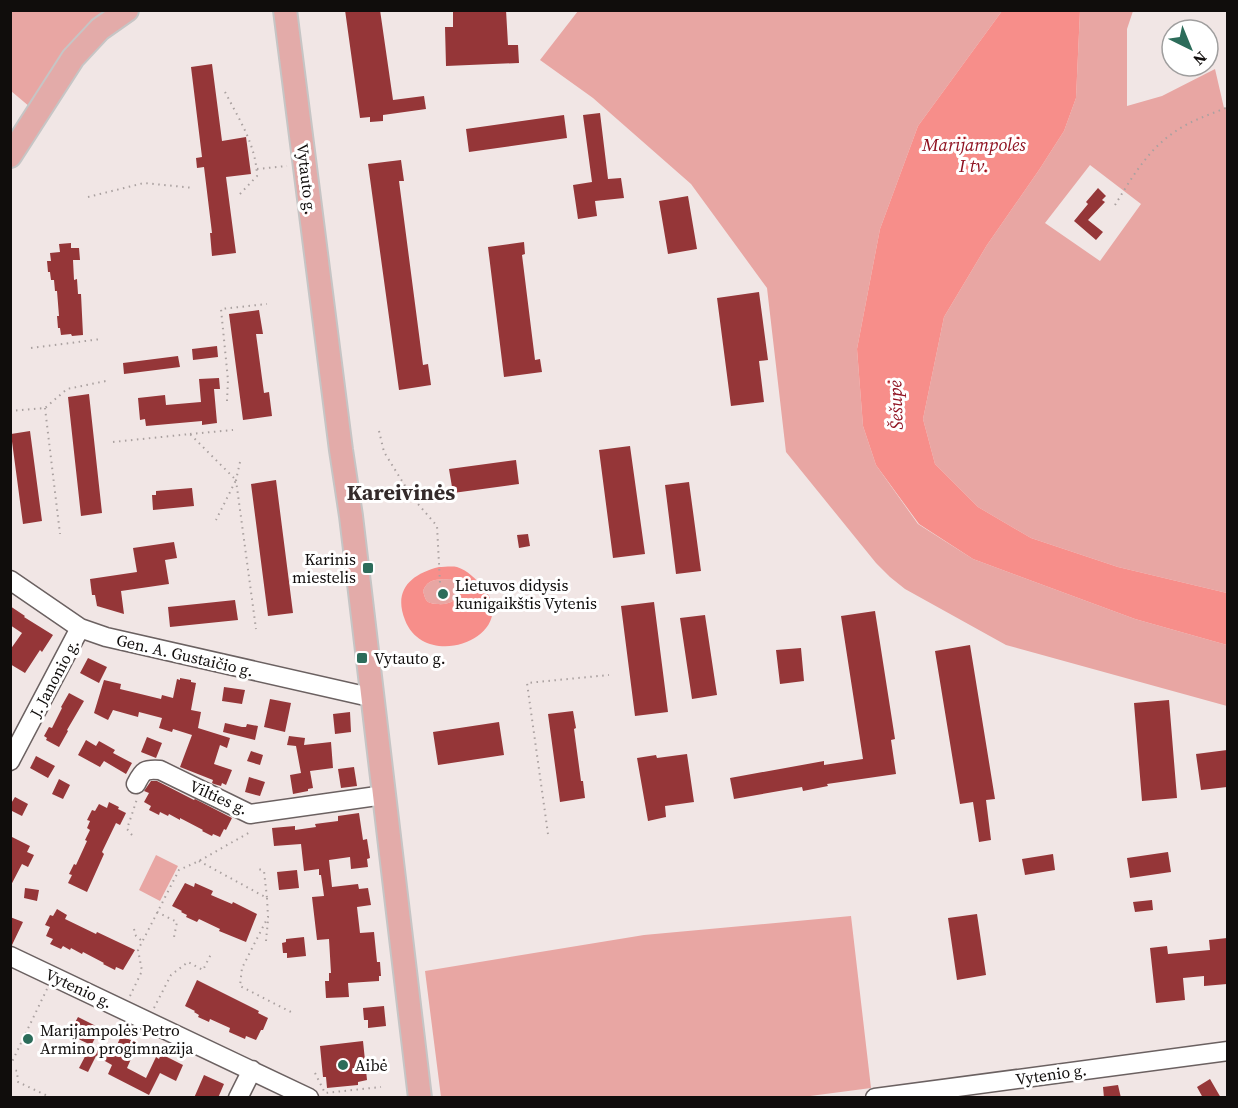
<svg xmlns="http://www.w3.org/2000/svg" width="1238" height="1108" viewBox="0 0 1238 1108" font-family="'Source Serif 4',serif">
<rect width="100%" height="100%" fill="#f1e6e5"/>
<path fill="#e8a6a3" fill-rule="evenodd" d="M10 11H110L30 107 11 91Z
M578 11H1002L918 126 880 229 857 349 863 426 876 465 918 524 973 559 1135 619 1227 645V706L1006 645 905 589 890 577 876 563 786 452 767 288 691 184 593 98 540 60Z
M1080 11H1133L1127 29V106L1162 96 1215 69 1224 108 1227 107V593L1118 567 1031 538 978 507 935 464 923 419 944 317 987 245 1039 170 1064 131 1076 98ZM1090 165 1141 204 1100 261 1045 223Z
M450 579 460 584 462 590C457 601 449 605 437 604 433 603 430 604 427 601 425 599 424 594 423 591 428 578 437 580 450 579Z
M156 855 178 866 160 901 139 890Z
M851 916 871 1088 795 1098 441 1097 425 971 644 935Z"/>
<path fill="#f78e8a" fill-rule="evenodd" d="M1002 11H1080L1076 98 1064 131 1039 170 987 245 944 317 923 419 935 464 978 507 1031 538 1118 567 1227 593V645L1135 619 973 559 919 524 876 465 863 426 857 349 880 229 918 126Z
M439 567C444 567 452 566 457 567 467 570 476 579 483 587 523 636 426 674 405 620 393 590 411 574 439 567ZM450 579 460 585 462 590C457 601 449 605 437 604 433 603 430 604 427 601 425 599 424 594 423 591 428 578 437 580 450 579Z"/>
<path fill="#953638" d="M345 10H380L393 100 424 96 426 109 383 115V121L370 122V117L360 118Z
M453 10H506L508 45H518L519 63 446 66 445 27H453Z
M212 64 222 141 246 137 251 174 226 177 236 253 212 256 210 233H212L204 167 197 168 196 158 202 157 191 67Z
M600 113 608 179 621 178 624 198 595 201 597 216 578 219 573 185 592 182 583 115Z
M564 115 567 138 469 152 466 129Z
M401 160 404 181H399L423 365 428 364 431 385 399 390 368 164Z
M1098 188 1106 196 1102 200 1105 202 1088 220 1103 232 1096 240 1074 221 1088 204 1086 202Z
M688 196 697 249 668 254 659 201Z
M524 242 525 254 522 255 535 360 540 359 542 372 504 377 488 247Z
M71 243V248H79L80 260H73L74 280 77 279 78 294H81L83 335 72 336 71 334 61 335 60 328H58L57 316H59L57 291H55L54 280H51L50 272H48L47 261H51L50 253 60 252 59 244Z
M759 292 768 360 759 361 764 402 731 406 717 298Z
M259 310 263 334H256L264 393 269 392 272 416 243 420 229 314Z
M217 346 218 357 193 360 192 349Z
M178 356 180 367 124 374 123 363Z
M219 378 220 389H214L217 423 202 425V421L146 426 145 419 140 420 138 398 165 395 166 405 201 402 199 379Z
M89 394 102 513 81 516 68 397Z
M30 431 42 521 23 524 11 434Z
M630 446 645 554 613 558 599 450Z
M516 460 519 484 453 493 449 469Z
M276 480 293 613 268 616 251 484Z
M689 482 701 571 676 574 665 485Z
M192 488 194 506 153 510 152 495H156V491Z
M528 534 530 546 519 548 517 535Z
M174 542 177 558 165 560 169 584 121 591 124 614 97 606 95 595H92L90 579 137 572 133 548Z
M235 600 238 620 170 627 168 607Z
M654 602 668 712 635 716 621 606Z
M10 606 25 616 24 617 53 635 42 652 40 650 25 673 10 664V650L22 633 10 625Z
M875 611 895 739 891 740 896 774 827 784 828 786 803 791 802 787 734 799 730 778 824 761V765L863 759 841 616Z
M705 615 717 695 692 699 680 618Z
M970 645 995 799 986 800 991 840 979 842 973 802 960 804 935 651Z
M801 648 804 681 780 684 776 650Z
M88 658 107 667 99 683 80 673Z
M180 678 191 680V682L196 683 191 710 201 712 198 728 230 738 227 748 220 745 214 764 232 770 226 785 222 783 221 786 214 784 212 783 213 780 180 767 192 735 173 729 172 732 159 728 162 718 139 712 138 717 113 710 108 720 94 713 104 680 121 684 120 689 161 699 162 695 173 698 177 679 180 680Z
M224 687 245 690 242 704 222 701Z
M69 693 84 701 67 730 68 731 59 747 46 740 47 738 44 736 49 727 52 728 62 708 61 707Z
M270 699 291 703 285 732 264 727Z
M1169 700 1177 798 1142 801 1134 703Z
M573 711 576 728 574 729 581 781H583L585 798 560 802 548 714Z
M350 712 351 732 335 734 333 714Z
M499 722 504 755 438 765 433 732Z
M225 723 242 727H246L247 724 258 726 255 740 223 732Z
M289 736 305 738 304 745 331 742 333 768 310 771 313 788 308 789V791L293 794 290 775 301 773 296 746 287 745Z
M147 737 162 743 156 758 141 752Z
M86 740 96 746 99 741 115 750 113 753 132 763 126 774 104 761 100 767 78 755Z
M1227 750V787L1201 790 1196 754Z
M251 751 263 755 260 765 247 761Z
M687 754 694 802 665 806 666 817 648 821 637 758 656 755 657 758Z
M36 756 55 766 48 778 30 768Z
M354 767 357 786 341 788 338 769Z
M249 777 265 782 260 796 245 792Z
M59 779 70 785 63 799 52 794Z
M151 781H157L194 800 195 799 232 818 226 830 224 829 220 837 213 834 212 836 202 831 203 830 180 818V820L169 814 168 816 160 812 159 815 149 810 151 806 144 802 149 793 144 791Z
M15 797 28 804 22 816 10 810V805Z
M109 802 119 807 118 809 126 813 120 825 116 823 102 852 104 854 87 892 68 883 72 875 69 874 74 864 76 865 87 841 85 840 90 830 87 828 90 821 87 820 92 810 95 811 99 804 107 808Z
M359 813 363 840 367 839 370 858 367 859 368 867 351 869 350 857 329 860 332 887 358 884 359 889 368 888 371 905 357 907 360 933 374 932 377 962H380L381 976H379V981L348 983 349 997 326 998 325 981H329V973H331L329 939 317 940 312 897 324 896 321 875H319V869L304 871 301 844 274 846 272 828 295 826V830L316 827 315 824 338 821V816Z
M10 836 30 846 27 852 34 855 28 867 22 864 10 887Z
M1168 852 1171 872 1130 878 1127 858Z
M1053 854 1055 870 1025 875 1022 859Z
M297 870 299 888 279 890 277 872Z
M185 883 194 887 195 883 213 891 211 895 232 904 233 902 257 914 246 942 219 931 220 929 199 919 197 922 186 917 187 915 181 912 182 911 172 906Z
M25 888 39 890 37 901 24 898Z
M1152 900 1153 910 1135 912 1133 902Z
M57 909 67 915 65 919 96 934 97 932 135 950 123 970 116 967 115 970 103 964 104 963 83 952 82 954 71 948 70 950 63 946 61 949 50 944 53 939 46 936 50 927 45 925 50 915 53 916Z
M977 914 986 975 957 980 948 918Z
M10 917 23 922 12 945H10Z
M304 937 306 956 287 958V953H283L282 943 286 942V939Z
M1227 938V984L1204 986V976L1183 978 1185 1000 1156 1003 1150 948 1167 946 1168 954 1210 950 1209 940Z
M197 980 259 1011 258 1013 268 1018 263 1030H261L256 1040 246 1036 245 1039 229 1032 230 1028 210 1019 209 1022 198 1017 199 1015 194 1012 195 1011 185 1006Z
M384 1006 386 1026 368 1028V1020H364L363 1008Z
M78 1017 100 1028 92 1044 113 1054 121 1036 138 1043 127 1068 146 1078 156 1057 159 1059 161 1054 183 1065 176 1081 160 1073 149 1095 108 1074 112 1065 96 1056 88 1072 79 1068 91 1045 74 1037 77 1030 72 1028Z
M363 1041 367 1080 358 1082V1085L327 1088 326 1077H323L320 1046Z
M204 1075 224 1084 218 1098H194Z
M1210 1079 1221 1098H1203L1197 1087Z
M1118 1085 1121 1098H1104L1103 1087Z"/>
<g fill="none" stroke-linecap="round" stroke-linejoin="round">
<defs>
<path id="minor" d="M10 580 80 628 106 637 374 698
M10 761 80 628
M136 784C143 770 145 769 160 770L250 814 384 795
M10 956 309 1098
M238 1098 252 1070
M875 1098 1228 1051"/>
<path id="major" d="M285 10 341 450 351 516 420 1098
M10 156 73 58 100 29 127 10"/>
</defs>
<use href="#minor" stroke="#6b6161" stroke-width="21"/>
<use href="#major" stroke="#c6c5c5" stroke-width="26"/>
<path stroke="#aaa1a0" stroke-width="2" stroke-dasharray="1.5 4.5" stroke-linecap="butt" d="M225 92C239 119 256 145 257 176L239 195
M257 169 287 166
M88 197 144 183 194 188
M1115 205C1131 179 1147 151 1173 133 1189 121 1209 115 1228 107
M31 348 101 339
M227 401 228 380 221 309 267 304
M45 408 60 534
M10 411 45 408 67 389 106 381
M379 431 384 452 412 497 437 526 440 583
M190 434 233 430
M113 442 190 434 236 480 216 520
M240 462 236 480 256 629
M548 834 527 683 609 675
M132 835 127 829 137 799
M199 861 267 898 264 871 256 868
M267 898 268 917 242 968 240 986 291 1012
M157 912 177 922 174 937
M134 929 136 936 142 941
M266 941 268 920
M130 996 142 971 138 950 179 870 199 861 252 831
M154 1008 171 975 188 962 203 970 211 954
M10 1066 47 989
M10 1068 17 1071 18 1082 52 1098
M315 1073 325 1093 381 1087"/>
<use href="#minor" stroke="#fff" stroke-width="18"/>
<use href="#major" stroke="#e3aba9" stroke-width="22"/>
</g>
<g fill="#2c6c5a" stroke="#fff" stroke-width="2">
<rect x="362" y="562" width="12" height="12" rx="3"/>
<circle cx="443" cy="594" r="6"/>
<rect x="356" y="652" width="12" height="12" rx="3"/>
<circle cx="28" cy="1039" r="6"/>
<circle cx="343" cy="1065" r="6"/>
</g>
<g text-anchor="middle" stroke-width="6" stroke-linejoin="round" paint-order="stroke">
<g font-size="16" fill="#100d0c" stroke="#fff">
<text transform="translate(307 179) rotate(83)" y="6">Vytauto g.</text>
<text transform="translate(185 655) rotate(13)" y="6">Gen. A. Gustaičio g.</text>
<text transform="translate(54 678) rotate(-62)" y="6">J. Janonio g.</text>
<text transform="translate(219 797) rotate(24)" y="6">Vilties g.</text>
<text transform="translate(79 988) rotate(25)" y="6">Vytenio g.</text>
<text transform="translate(1051 1074) rotate(-8)" y="6">Vytenio g.</text>
</g>
<g font-size="16" fill="#100d0c" stroke="#fff" text-anchor="start">
<text x="356" y="565" text-anchor="end">Karinis<tspan x="356" dy="18">miestelis</tspan></text>
<text x="455" y="591">Lietuvos didysis<tspan x="455" dy="18">kunigaikštis Vytenis</tspan></text>
<text x="374" y="664">Vytauto g.</text>
<text x="40" y="1036">Marijampolės Petro<tspan x="40" dy="18">Armino progimnazija</tspan></text>
<text x="355" y="1071">Aibė</text>
</g>
<g font-size="18" font-style="italic" fill="#8f1120" stroke="#fff">
<text x="974" y="151">Marijampolės<tspan x="974" dy="21">I tv.</tspan></text>
<text transform="translate(896 405) rotate(-92)" y="6">Šešupė</text>
</g>
<g font-size="22" font-weight="bold" fill="#332a2a" stroke="#fff">
<text x="401" y="500">Kareivinės</text>
</g>
</g>
<rect width="1238" height="1108" fill="none" stroke="#100d0c" stroke-width="24"/>
<g transform="translate(1190 48) rotate(137)"><circle r="28" fill="#ffffff" stroke="#9f9e9e" stroke-width="1.5"/>
<path d="M0-4.5L10 22L0 15L-10 22Z" fill="#2c6c5a"/>
<text y="-9" font-size="16" font-weight="bold" text-anchor="middle" fill="#100d0c">N</text>
</g>
</svg>
